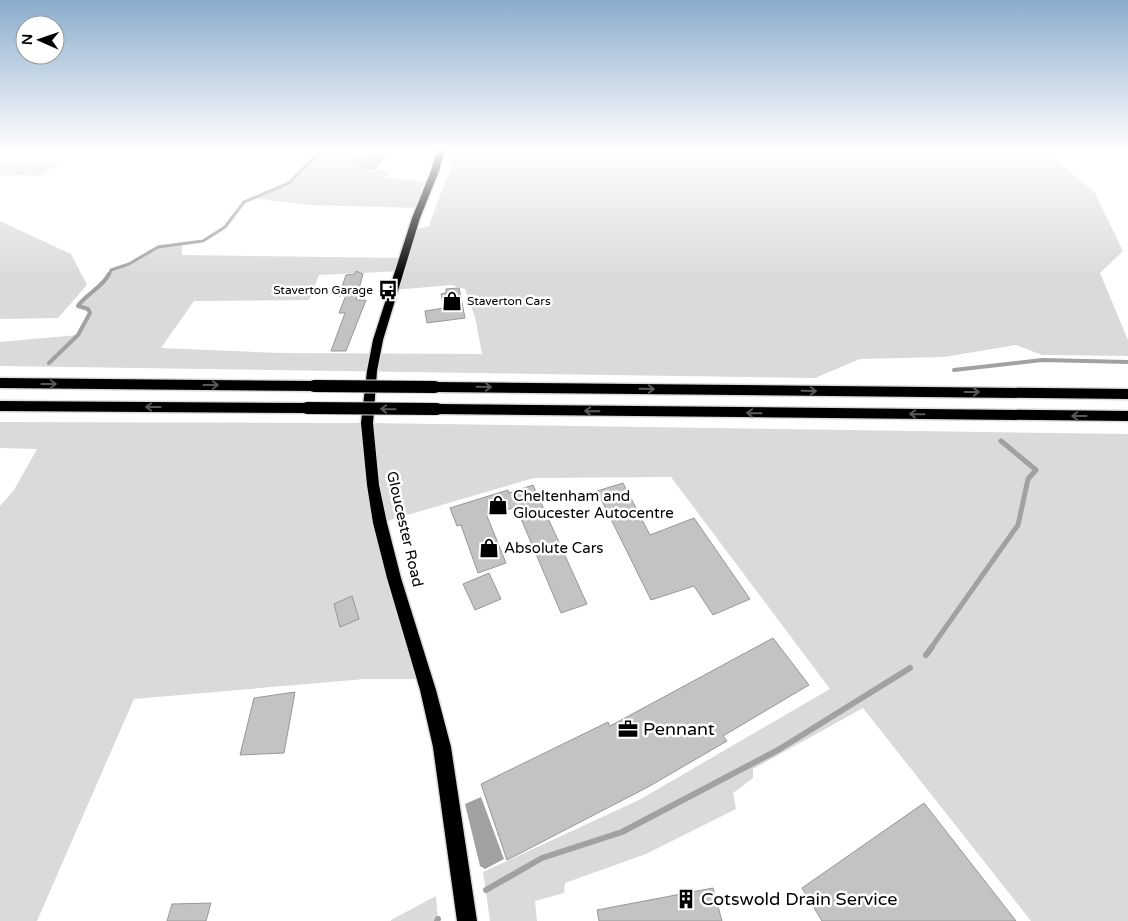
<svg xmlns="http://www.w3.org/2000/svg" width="1128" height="921" viewBox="0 0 1128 921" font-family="'Varela Round',sans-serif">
<rect width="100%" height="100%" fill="#fff"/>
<path fill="#dadada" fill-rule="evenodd" d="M326 149H333L364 158 356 168 389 171 385 178 431 182 420 208 309 205 251 198 289 183 318 153Z
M450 149H1044L1095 193 1123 251 1100 273 1128 340V356L1042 355 1016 345 944 357 860 359 815 378 0 366V342L78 335 90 313 88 309 78 306C88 287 102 294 111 270L129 264 158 247 182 243V255L404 258 413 230 430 226V222L456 154 449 155ZM400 271 394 290 451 285 465 289 475 317 482 354 281 353 161 348 194 301 309 300 319 275Z
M0 159 8 162H63L40 176 0 175Z
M0 221 71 254 87 285 58 318 0 319Z
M0 422 367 423 1128 434V921H1031L863 708 753 769V778L733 793 736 809 646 854 565 883 564 893 535 901 537 921H490L483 872 639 800 830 689 671 477 534 478 380 523 425 679H365L134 699 37 921H0V506L14 490 37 449 0 448Z
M436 896 438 921H391V920Z"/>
<path fill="#a1a1a1" d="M481 797 504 859 485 869 480 866 465 804Z"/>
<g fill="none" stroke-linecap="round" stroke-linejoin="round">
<path stroke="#a1a1a1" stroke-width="3" d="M109 275 111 270 129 264 158 247 203 241 225 227 244 202 289 183 318 153 326 149"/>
<path stroke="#a1a1a1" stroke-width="4" d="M49 363 78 335 90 313 88 309 78 306C87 293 102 288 109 274
M954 370 1042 360 1128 362"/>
<path stroke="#a1a1a1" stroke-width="5" d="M931 648 1018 525 1028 479 1036 470 1001 441"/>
<path stroke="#a1a1a1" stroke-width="6" d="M926 655 932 647
M486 890 542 858 622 832 778 750 910 668
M437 921 438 919"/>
</g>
<path fill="#c3c3c3" stroke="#979797" d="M371 151 388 152 375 169 358 167Z
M356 271 363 274 356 300H366L346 351H331L345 313H339L346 295 339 296 346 275 355 274Z
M459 288 465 318 427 323 425 311 444 308 441 294 446 293V289Z
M623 483 650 535 694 518 750 599 713 615 694 586 651 600 597 491Z
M533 485 587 604 561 613 516 507 487 516 506 563 478 573 461 525 457 526 450 508 508 490 509 493Z
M489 573 501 599 475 610 463 584Z
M352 596 359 619 340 627 334 604Z
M773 638 809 685 723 736 727 741 648 787 507 860 481 784 608 722 610 726Z
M295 692 284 753 240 755 254 698Z
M924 803 1016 921H822L802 888Z
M713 888 722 921H599L597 910Z
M211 903 206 921H167L172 904Z"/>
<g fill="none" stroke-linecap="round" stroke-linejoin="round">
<defs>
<path id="major" d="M437 149H445L439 171 420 218 383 340 377 371 373 423 379 485 387 523 401 578 436 690 451 747 477 921H457L433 747 420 690 387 578 373 523 367 485 361 423 367 371 373 340 412 218 431 171Z"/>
<path id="highway" d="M0 378 314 381 319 383 321 386 319 389 314 391 0 388Z
M435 382 1128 389V399L435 392 430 390 428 387 430 384Z
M0 401 307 403 312 404 314 408 312 412 307 413 0 411Z
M437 404 1128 411V421L437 414 432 413 430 409 432 405Z"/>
</defs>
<use href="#major" stroke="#dbdbdb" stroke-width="3"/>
<use href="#highway" stroke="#dbdbdb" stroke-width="3"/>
<use href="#major" fill="#000" fill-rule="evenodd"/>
<use href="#highway" fill="#000" fill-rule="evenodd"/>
<defs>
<path id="highway-bridge" d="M314 386 435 387
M307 408 437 409"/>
</defs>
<use href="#highway-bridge" stroke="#dbdbdb" stroke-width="14" stroke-linecap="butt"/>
<use href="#highway-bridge" stroke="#000" stroke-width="12"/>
</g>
<defs><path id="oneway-shaft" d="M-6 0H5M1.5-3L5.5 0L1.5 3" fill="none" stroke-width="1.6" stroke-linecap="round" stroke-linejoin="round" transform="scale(1.25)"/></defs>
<g stroke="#595959">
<use href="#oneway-shaft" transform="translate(49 384)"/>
<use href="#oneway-shaft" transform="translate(211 385)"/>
<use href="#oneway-shaft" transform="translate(484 387) rotate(1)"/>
<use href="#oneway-shaft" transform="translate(647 389) rotate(1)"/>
<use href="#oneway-shaft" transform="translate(809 391) rotate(1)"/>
<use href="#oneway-shaft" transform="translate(972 392)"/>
<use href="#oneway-shaft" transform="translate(153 407) rotate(-180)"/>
<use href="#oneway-shaft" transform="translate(388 409) rotate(-179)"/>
<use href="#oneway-shaft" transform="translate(592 411) rotate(-179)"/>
<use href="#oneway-shaft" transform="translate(754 413) rotate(-179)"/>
<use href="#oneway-shaft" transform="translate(917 414) rotate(-179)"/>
<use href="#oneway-shaft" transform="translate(1079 416) rotate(-180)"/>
</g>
<linearGradient id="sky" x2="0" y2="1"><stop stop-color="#8baccc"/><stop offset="0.54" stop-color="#fff"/><stop offset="1" stop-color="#fff" stop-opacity="0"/></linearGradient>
<rect width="1128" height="278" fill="url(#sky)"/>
<defs>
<symbol id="bus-bare" viewBox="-9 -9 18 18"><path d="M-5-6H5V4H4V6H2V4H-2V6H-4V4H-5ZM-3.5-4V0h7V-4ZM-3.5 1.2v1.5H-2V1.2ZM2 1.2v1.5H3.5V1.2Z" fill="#000" stroke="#fff" stroke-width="2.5" paint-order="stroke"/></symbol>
<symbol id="shop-bare" viewBox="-9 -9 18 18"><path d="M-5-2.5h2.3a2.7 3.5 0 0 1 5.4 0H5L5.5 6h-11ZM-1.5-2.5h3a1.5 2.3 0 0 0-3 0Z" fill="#000" stroke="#fff" stroke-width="2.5" paint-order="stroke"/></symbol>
<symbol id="office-bare" viewBox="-9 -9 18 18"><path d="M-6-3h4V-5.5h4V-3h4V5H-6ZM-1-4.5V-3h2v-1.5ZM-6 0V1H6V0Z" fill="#000" stroke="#fff" stroke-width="2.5" paint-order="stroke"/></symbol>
<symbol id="building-bare" viewBox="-9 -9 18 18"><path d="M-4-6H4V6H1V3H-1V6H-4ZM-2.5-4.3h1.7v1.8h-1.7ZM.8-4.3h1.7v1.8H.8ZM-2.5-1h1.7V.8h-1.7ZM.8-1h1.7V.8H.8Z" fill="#000" stroke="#fff" stroke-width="2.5" paint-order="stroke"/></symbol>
</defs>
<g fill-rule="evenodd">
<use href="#bus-bare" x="374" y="276" width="28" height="28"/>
<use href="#shop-bare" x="438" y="287" width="28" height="28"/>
<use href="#shop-bare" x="484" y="491" width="28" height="28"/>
<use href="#shop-bare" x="475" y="534" width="28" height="28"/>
<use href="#office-bare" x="614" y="715" width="28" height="28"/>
<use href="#building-bare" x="672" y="885" width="28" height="28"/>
</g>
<g text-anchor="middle" stroke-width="5" stroke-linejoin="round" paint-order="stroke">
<g font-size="12" fill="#000" stroke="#fff" text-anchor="end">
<text x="373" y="294">Staverton Garage</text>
<text x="467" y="305" text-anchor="start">Staverton Cars</text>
</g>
<g font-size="15" fill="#000" stroke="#fff" text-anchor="start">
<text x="513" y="501">Cheltenham and<tspan x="513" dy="17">Gloucester Autocentre</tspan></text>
<text x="504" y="553">Absolute Cars</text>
</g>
<g font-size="15" fill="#000" stroke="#fff">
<text transform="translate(405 529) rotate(77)" y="5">Gloucester Road</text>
</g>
<g font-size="18" fill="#000" stroke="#fff" text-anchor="start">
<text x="643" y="735">Pennant</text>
<text x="701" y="905">Cotswold Drain Service</text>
</g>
</g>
<g transform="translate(40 40) rotate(272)"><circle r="24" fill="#ffffff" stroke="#999999"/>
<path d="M0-4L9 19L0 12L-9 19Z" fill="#000000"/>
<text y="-8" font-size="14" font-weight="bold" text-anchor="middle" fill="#000000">N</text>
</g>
</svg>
